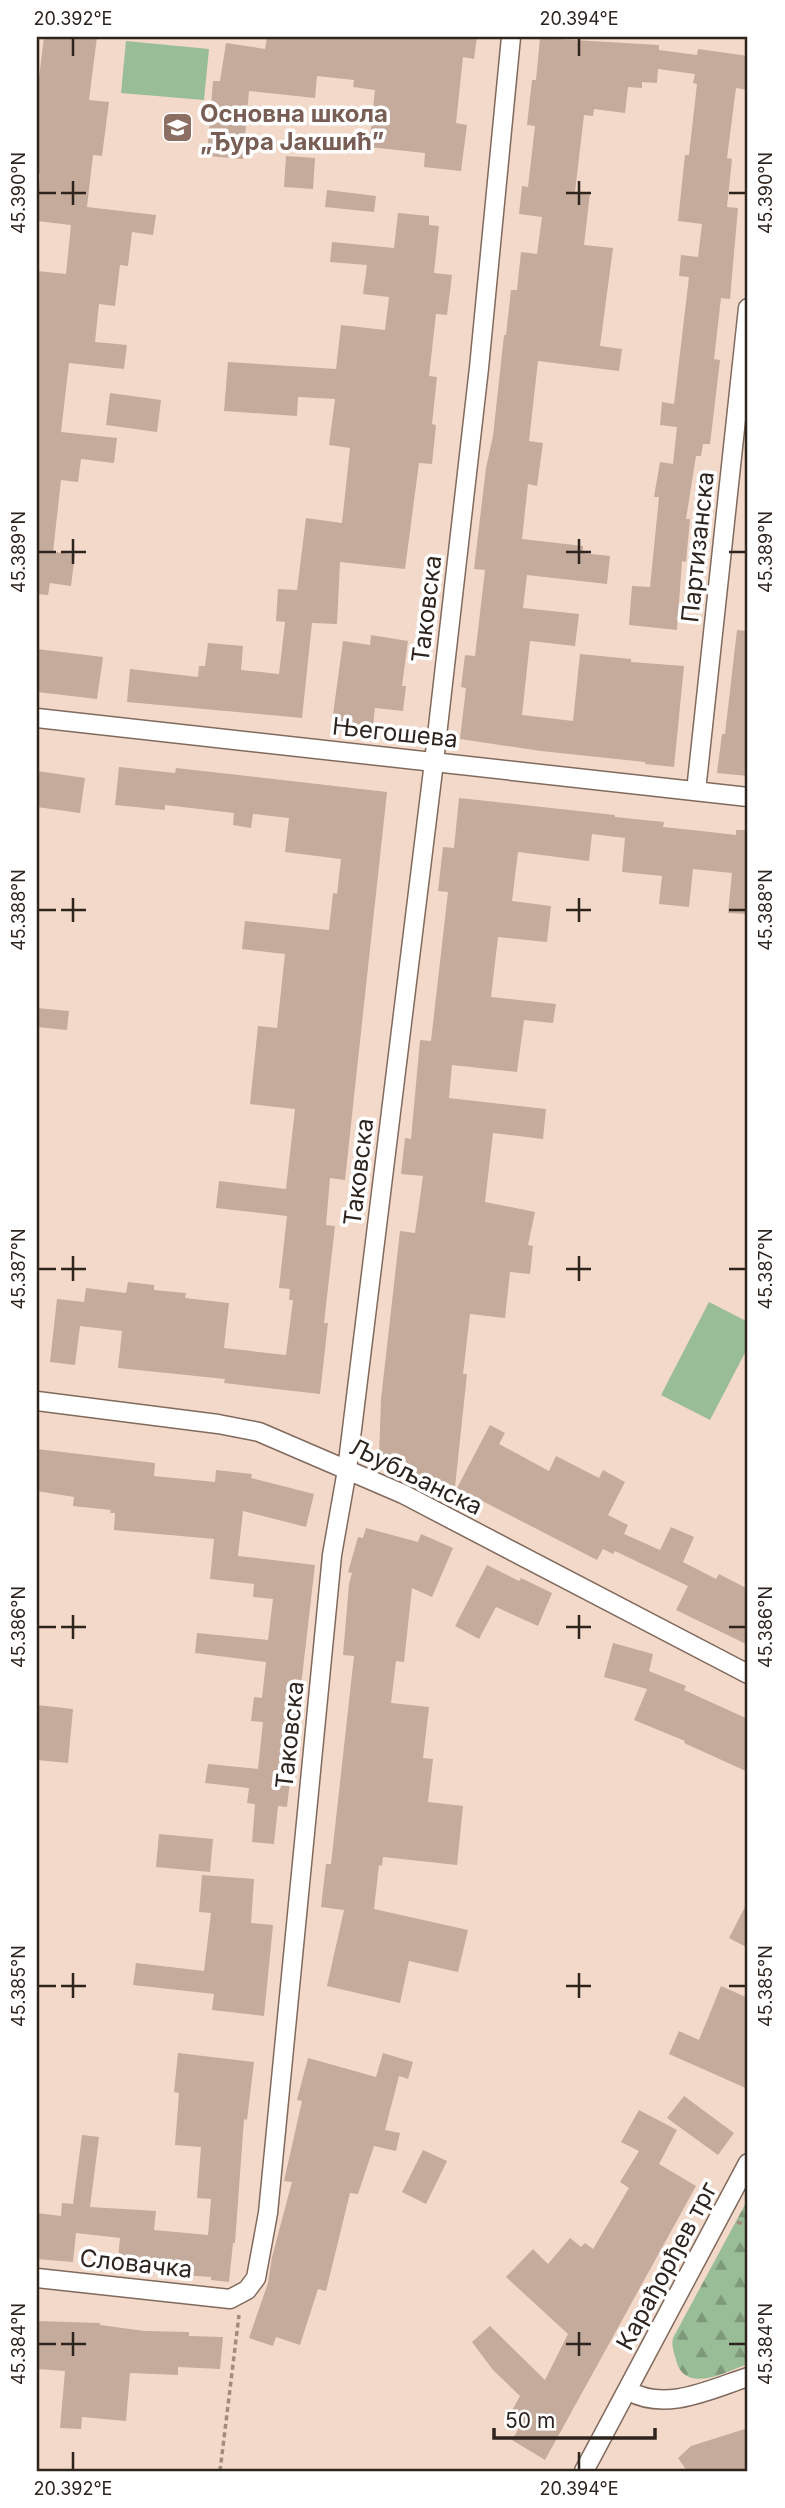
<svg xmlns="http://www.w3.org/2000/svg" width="785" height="2508" viewBox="0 0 785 2508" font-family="Inter,sans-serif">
<defs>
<pattern id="forest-firs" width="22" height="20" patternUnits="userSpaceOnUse" patternTransform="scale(1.75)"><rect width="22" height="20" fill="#99bd96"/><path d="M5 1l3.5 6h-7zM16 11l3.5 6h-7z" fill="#7d997a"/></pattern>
</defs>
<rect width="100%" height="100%" fill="#f3d9c9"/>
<path fill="#99bd96" d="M126 41 209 49 204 100 121 93Z
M709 1302 748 1322V1347L710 1420 661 1395Z"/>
<path fill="url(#forest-firs)" d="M748 2199V2364C725 2372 685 2395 676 2360 674 2352 671 2346 673 2338Z"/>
<path fill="#c4ab9c" d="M44 37H97L89 100 109 102 102 156 93 155 87 207 156 215 153 235 132 232 128 266 120 265 115 306 99 304 95 342 127 345 124 369 69 363 61 432 117 438 114 463 81 459 78 482 61 480 53 552 75 554 71 586 50 583 48 595 37 594V271L66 274 71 225 37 221 40 174 37 173V94Z
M267 37H477L474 59 463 57 456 123 467 125 461 171 424 167 425 153 369 147 375 90 353 87 354 80 317 76 315 98 249 91 243 159 207 156 213 81H220L226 43 265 49Z
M540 38 659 45V50L697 55 698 49 748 56V90L736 88 727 158 732 159 727 207 738 208 730 299 721 298 714 359 720 360 710 444H703L701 456H696L686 519H690L686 562 682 561 677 630 629 625 632 586 650 587 659 497H654L660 462 673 464 677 427 660 425 662 402 674 404 689 277 679 276 681 255 698 257 702 224 678 221 685 155H689L697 84 693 83 695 74 658 69 657 83 642 82V88L628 87 625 113 594 109 593 116 584 115 575 192 590 193 584 245 613 248 600 346 622 349 619 371 538 361 529 441 543 443 537 486 528 484 522 539 583 546V553L610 556 607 584 527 575 523 608 579 614 575 646 530 641 522 715 573 721 580 654 631 659V662L684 666 674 767 645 764V762L541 751 460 739 466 688 461 687 465 655 475 656 485 570 474 569 486 468 493 436 504 335H506L511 290H517L521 252 537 254 542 217 519 214 522 186 528 187 535 126 527 125 532 80H536Z
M286 156 315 158 313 189 284 187Z
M327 190 376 196 374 212 325 207Z
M398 213 429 216V225L439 226 434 273 452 275 447 315 436 314 429 376 437 377 432 424 436 425 432 464 419 463 405 569 340 562 337 624 312 623 302 718 127 702 130 669 198 677 199 666H205L208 643 243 646 241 670 279 674 285 622 276 621 278 589 297 590 306 518 342 523 350 448 329 445 335 399 298 397 297 416 224 411 228 362 336 369 341 325 385 330 389 297 363 294 367 265 330 262 332 242 394 248Z
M110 393 161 400 157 432 106 425Z
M737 630 748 631V776L717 773 722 734H725Z
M371 635 408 641 402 686H406L403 711 375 708 373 727 332 722 343 641 370 645Z
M37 649 103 657 97 699 37 692Z
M119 767 175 773 176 768 387 792 345 1180 330 1178 326 1225 335 1226 324 1323H328L320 1394 224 1383 225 1379 118 1368 122 1331 80 1326 75 1365 50 1362 57 1299 84 1302 86 1288 126 1293 128 1282 154 1285V1290L186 1293 185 1298 229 1303 224 1348 286 1355 293 1300H289L290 1289 279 1288 287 1216 216 1208 219 1181 286 1189 295 1109 250 1104 258 1026 277 1028 285 954 242 949 245 921 329 930 333 893 337 894 341 859 285 852 289 818 253 814 251 828 233 825 234 813 165 805V810L115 805Z
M37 771 85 778 80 813 37 807Z
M459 798 615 815V817L664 822 663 827 701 831 736 835V830H748V896L746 914 728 913 732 873 693 869 689 907 659 904 662 876 622 872 625 838 592 834 589 861 518 852 512 901 551 906 547 942 498 937 491 997 556 1004 553 1023 524 1020 517 1072 452 1065 449 1098 546 1109 543 1139 493 1133 485 1202 535 1212 528 1245 533 1246 530 1274 510 1272 505 1318 470 1314 463 1374H467L455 1487 447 1483 443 1490 379 1457 381 1399 400 1231 415 1233 423 1176 401 1174 405 1138 411 1139 420 1040 431 1041 448 892 438 891 443 847 454 848Z
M37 1008 69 1011 67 1030 37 1027Z
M490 1425 505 1433 499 1444 549 1471 556 1456 599 1478 603 1470 625 1482 608 1515 628 1525 624 1534 660 1550 671 1527 694 1537 683 1562 716 1579 719 1574 748 1589V1645L676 1610 688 1586 615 1551 613 1554 603 1549 597 1560 457 1488Z
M37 1449 155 1463 154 1476 215 1482 216 1470 252 1474 251 1478 314 1494 306 1527 243 1511 238 1556 315 1565 287 1807 278 1806 274 1844 252 1842 255 1804 247 1803 249 1788 205 1783 208 1764 258 1769 263 1722 251 1721 254 1697 262 1698 266 1662 195 1653 197 1633 268 1640 273 1599 253 1597 254 1584 210 1579 214 1539 114 1530 115 1513H110L111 1510 73 1506 74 1497 37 1491Z
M366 1528 418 1542 421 1534 453 1548 432 1597 412 1588 404 1662 396 1661 391 1703 429 1707 423 1758 433 1759 428 1802 463 1806 457 1865 383 1857 382 1866 379 1865 374 1909 468 1930 458 1972 409 1961 400 2003 327 1986 344 1910 321 1907 326 1864H331L354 1656 343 1655 349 1584 352 1573 348 1572 358 1537 363 1538Z
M487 1565 519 1581 521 1578 552 1593 538 1626 496 1607 479 1639 455 1626Z
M613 1643 653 1654 649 1671 686 1686 684 1690 748 1719V1772L684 1743 685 1741 634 1720 647 1689 604 1677Z
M37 1705 73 1709 68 1763 37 1760Z
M159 1834 213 1839 210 1872 156 1867Z
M202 1875 254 1879 251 1923 273 1925 264 2016 212 2010 214 1994 133 1985 136 1963 204 1971 211 1913 199 1912Z
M748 1901V1948L729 1938Z
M721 1986 748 1998V2089L669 2054 679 2031 699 2040Z
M178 2053 254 2062 247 2120 244 2119 235 2243H233L229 2282 211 2280V2277L117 2270 120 2238 76 2233 73 2262 37 2259V2213L61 2216 62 2203 73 2204 82 2135 99 2137 90 2207 156 2211 154 2230 208 2235 211 2199 197 2198 201 2147 175 2145 179 2093 174 2092Z
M383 2053 413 2062 408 2079 399 2076 385 2130 400 2133 396 2151 374 2146 358 2194 350 2193 326 2291 318 2289 300 2345 276 2337 273 2346 249 2338 268 2283 272 2257 292 2182 284 2181 302 2101 297 2100 308 2058 376 2077Z
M684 2096 734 2133 718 2155 667 2118Z
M639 2110 677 2130 659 2164 696 2186 545 2460 512 2440 523 2421 510 2414 520 2396 493 2370 472 2342 490 2326 545 2380 568 2334 506 2277 533 2249 548 2264 570 2238 581 2247 585 2243 593 2249 629 2188 620 2182 639 2151 621 2142Z
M423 2150 447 2161 426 2204 402 2192Z
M37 2321 100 2323V2325L145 2331 189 2332V2336L223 2337 220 2369 178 2367V2375L130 2373 126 2421 82 2417 81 2429 60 2428 65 2371 37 2369Z
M748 2428V2471H687L678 2458 691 2446Z"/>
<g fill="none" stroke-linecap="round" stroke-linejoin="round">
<defs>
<path id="minor" d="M37 718 748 797
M696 791 748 308
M37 1401 218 1424 259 1432 403 1494 748 1674
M37 2278 230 2299 247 2290 256 2278 268 2213 332 1555 347 1470 434 762 479 368 511 37
M629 2391C666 2412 711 2389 748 2377
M584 2471 748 2163"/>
</defs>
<use href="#minor" stroke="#816a5d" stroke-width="21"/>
<path stroke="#a08c81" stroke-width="3.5" stroke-dasharray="5 3.5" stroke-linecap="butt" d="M37 43V37
M737 2222 748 2225
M220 2471 239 2315"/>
<use href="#minor" stroke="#fff" stroke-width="18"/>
</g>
<path fill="none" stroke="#2e241e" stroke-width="2.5" d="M73 38V56M579 38V56M73 181V205M579 181V205M38 193H56M61 193H86M566 193H591M729 193H746M73 539V564M579 539V564M38 552H56M61 552H86M566 552H591M729 552H746M73 898V922M579 898V922M38 910H56M61 910H86M566 910H591M729 910H746M73 1256V1281M579 1256V1281M38 1269H56M61 1269H86M566 1269H591M729 1269H746M73 1615V1639M579 1615V1639M38 1627H56M61 1627H86M566 1627H591M729 1627H746M73 1973V1998M579 1973V1998M38 1986H56M61 1986H86M566 1986H591M729 1986H746M73 2332V2356M579 2332V2356M38 2344H56M61 2344H86M566 2344H591M729 2344H746M73 2452V2470M579 2452V2470"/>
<defs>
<symbol id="school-square" viewBox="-11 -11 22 22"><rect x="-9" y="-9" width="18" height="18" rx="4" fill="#8d6e63" stroke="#fff"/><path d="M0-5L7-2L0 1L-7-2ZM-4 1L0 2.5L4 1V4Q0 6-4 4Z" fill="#fff"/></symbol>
</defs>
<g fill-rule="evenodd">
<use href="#school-square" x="160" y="110" width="35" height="35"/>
</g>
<g text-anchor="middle" stroke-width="7" stroke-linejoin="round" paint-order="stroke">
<g font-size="24" font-weight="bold" fill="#785e54" stroke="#fff" text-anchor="start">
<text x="200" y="122">Основна школа<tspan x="200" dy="28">„Ђура Јакшић”</tspan></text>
</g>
<g font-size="24" fill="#2e241e" stroke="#fff">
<text transform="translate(698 547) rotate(-84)" y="8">Партизанска</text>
<text transform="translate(427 609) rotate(-83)" y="8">Таковска</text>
<text transform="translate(395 733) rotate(6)" y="8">Његошева</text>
<text transform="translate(359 1172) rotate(-83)" y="8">Таковска</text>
<text transform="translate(416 1477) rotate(26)" y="8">Љубљанска</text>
<text transform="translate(290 1735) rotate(-84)" y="8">Таковска</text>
<text transform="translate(136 2264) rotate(6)" y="8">Словачка</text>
<text transform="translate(667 2266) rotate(-62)" y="8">Карађорђев трг</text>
</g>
</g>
<rect width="785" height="2508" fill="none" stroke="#ffffff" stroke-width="77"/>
<path d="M494 2428v10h161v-10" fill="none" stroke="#2e241e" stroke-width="3.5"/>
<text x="505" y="2428" font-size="21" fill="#2e241e" stroke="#ffffff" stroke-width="5" paint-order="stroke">50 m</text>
<rect x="38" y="38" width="708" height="2432" fill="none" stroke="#2e241e" stroke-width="2.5"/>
<g font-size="18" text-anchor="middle" fill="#2e241e">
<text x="73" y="25">20.392°E</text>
<text x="579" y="25">20.394°E</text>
<text transform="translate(19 193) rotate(-90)" y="6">45.390°N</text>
<text transform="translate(766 193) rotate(-90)" y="6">45.390°N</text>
<text transform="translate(19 552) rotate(-90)" y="6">45.389°N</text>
<text transform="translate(766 552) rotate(-90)" y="6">45.389°N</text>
<text transform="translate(19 910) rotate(-90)" y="6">45.388°N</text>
<text transform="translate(766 910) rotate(-90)" y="6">45.388°N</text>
<text transform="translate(19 1269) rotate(-90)" y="6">45.387°N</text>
<text transform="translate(766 1269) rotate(-90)" y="6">45.387°N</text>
<text transform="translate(19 1627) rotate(-90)" y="6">45.386°N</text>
<text transform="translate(766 1627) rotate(-90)" y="6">45.386°N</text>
<text transform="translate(19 1986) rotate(-90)" y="6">45.385°N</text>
<text transform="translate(766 1986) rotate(-90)" y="6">45.385°N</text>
<text transform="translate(19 2344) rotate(-90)" y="6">45.384°N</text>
<text transform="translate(766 2344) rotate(-90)" y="6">45.384°N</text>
<text x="73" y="2495">20.392°E</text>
<text x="579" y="2495">20.394°E</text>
</g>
</svg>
